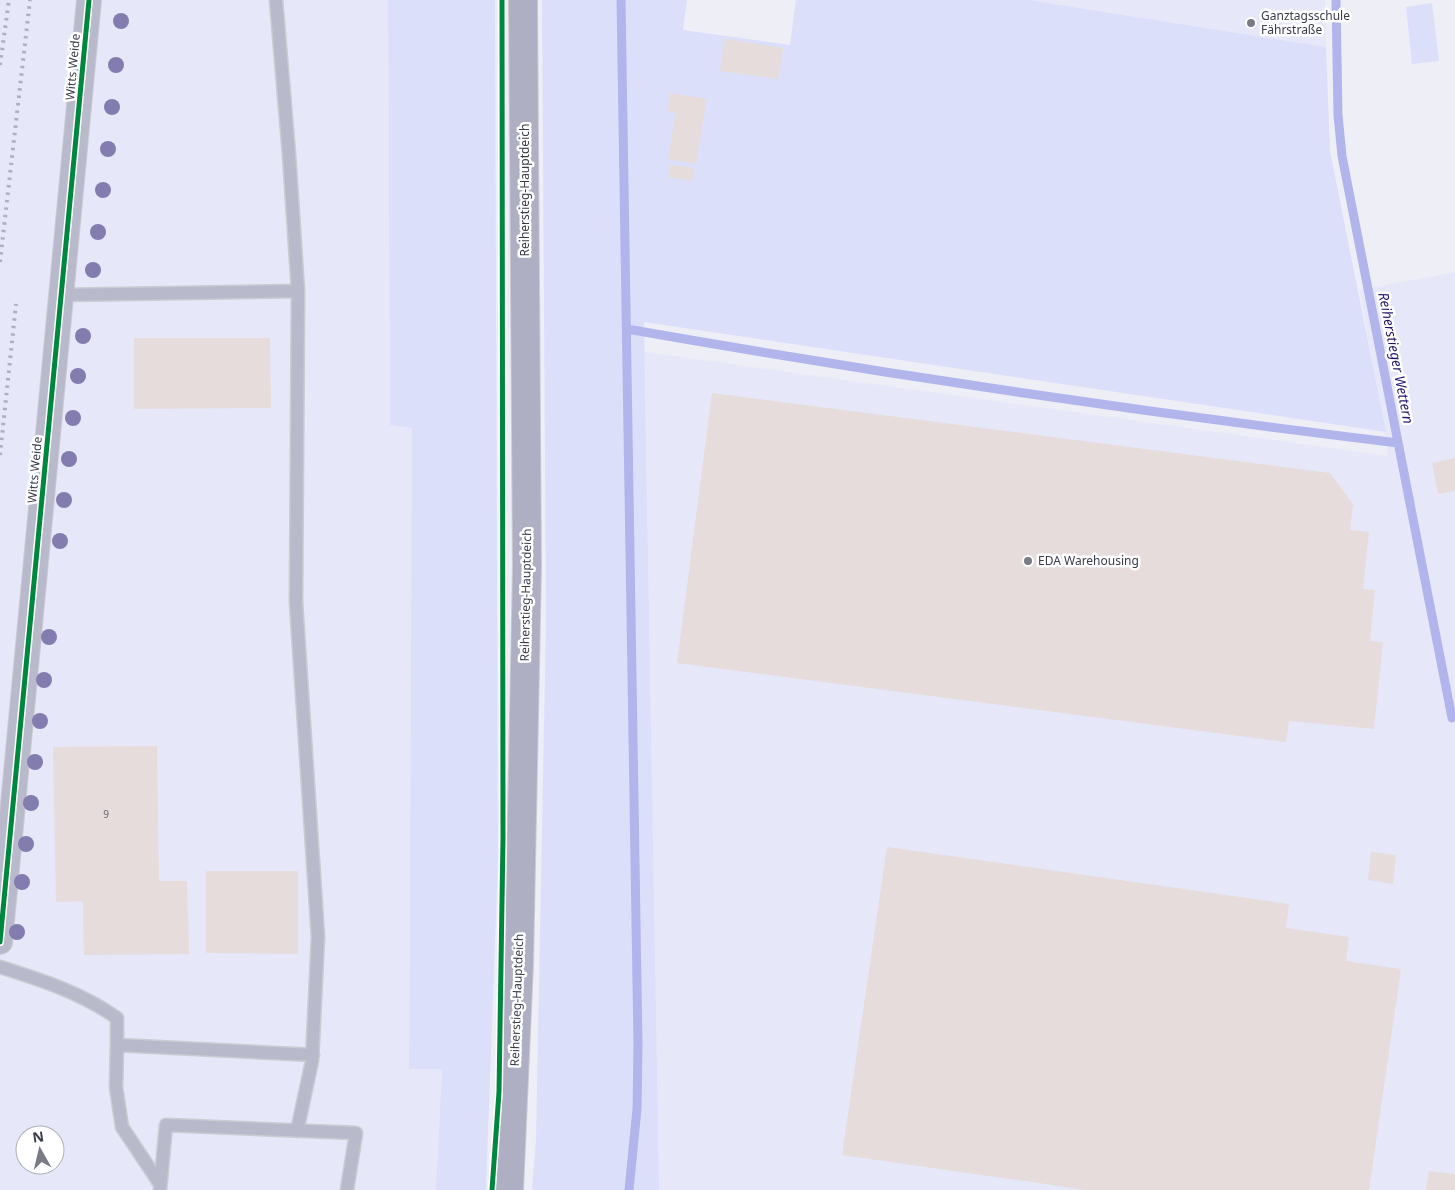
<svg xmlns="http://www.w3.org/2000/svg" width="1455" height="1190" viewBox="0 0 1455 1190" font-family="'Noto Sans',sans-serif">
<rect width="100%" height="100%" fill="#eeeef6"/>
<path fill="#e6e7f9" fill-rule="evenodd" d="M0 0H388L390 425 412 428 409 1068 442 1069 436 1190H0ZM25 1135H55V1165H25Z
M1029 0H1325L1326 47Z
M1455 272V1190H651L657 1120 645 352 1388 456 1360 290Z"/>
<path fill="#dcdffa" d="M388 0H495L498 859 486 1190H436L442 1069H409L412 428 390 425Z
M542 0H687L683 30 790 45 796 0H1029L1326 47 1330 151 1386 432 644 322 659 1190H532L536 1139 546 621Z
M1432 3 1439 61 1412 64 1406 7Z"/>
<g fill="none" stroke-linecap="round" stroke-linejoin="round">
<path stroke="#b2b5ec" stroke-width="9" d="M621 0 638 1045 637 1109 629 1190
M1336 0 1338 115 1342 156 1452 718
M627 329C883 374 1140 412 1398 443"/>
</g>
<path fill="#e5dcdb" d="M725 39 783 48 778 79 720 71Z
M670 93 707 99 696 164 668 159 676 112 667 111Z
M670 165 694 168 693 181 668 177Z
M134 338H270L271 408 134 409Z
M712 393 1330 473 1353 504 1350 530 1369 532 1363 589 1375 590 1370 641 1383 642 1374 729 1289 721 1286 742 677 663Z
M1455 458V491L1438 494 1432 463Z
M157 746 159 881H187L189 954 84 955 83 901 56 902 53 747Z
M887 847 1289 904 1286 928 1349 937 1346 961 1401 969 1369 1190H1087L842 1155Z
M1371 852 1396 855 1393 884 1368 880Z
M206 871H298V954L206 953Z
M1429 1171 1455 1174V1190H1426Z"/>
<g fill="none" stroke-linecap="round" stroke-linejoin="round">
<defs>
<path id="lane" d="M276 0 289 154 298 291
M61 295 298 291 296 602 318 937 312 1061 297 1131
M0 967C41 980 82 993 117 1018V1045L313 1055
M117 1045 116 1087 122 1127 160 1184
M160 1190 166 1125 356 1133 347 1190"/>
<path id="street" d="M0 942 89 0"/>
<path id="secondary" d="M509 1190 519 964 527 567 523 0"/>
</defs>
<use href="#lane" stroke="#cbcbd3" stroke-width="15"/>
<use href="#street" stroke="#cbcbd3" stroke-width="26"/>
<use href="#secondary" stroke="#cbcbd3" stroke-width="30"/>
<use href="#lane" stroke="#b8bacb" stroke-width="12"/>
<use href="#street" stroke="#b8bacb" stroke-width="24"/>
<use href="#secondary" stroke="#aeafc3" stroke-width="28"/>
<path stroke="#afb0bc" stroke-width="4" stroke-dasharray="2.5 5" stroke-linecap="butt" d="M0 65 9 0
M0 262 30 0
M0 455 16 304"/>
<defs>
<path id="cycleway" d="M0 942 89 0
M492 1190 499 1092 503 838 502 0"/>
</defs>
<use href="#cycleway" stroke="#fff" stroke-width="8"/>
<use href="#cycleway" stroke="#00873e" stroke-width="5"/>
</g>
<g fill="#837daf">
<circle cx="121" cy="21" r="8"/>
<circle cx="116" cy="65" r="8"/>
<circle cx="112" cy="107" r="8"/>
<circle cx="108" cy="149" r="8"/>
<circle cx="103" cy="190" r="8"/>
<circle cx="98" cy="232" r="8"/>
<circle cx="93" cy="270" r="8"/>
<circle cx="83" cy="336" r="8"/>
<circle cx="78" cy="376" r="8"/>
<circle cx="73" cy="418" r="8"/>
<circle cx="69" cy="459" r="8"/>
<circle cx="64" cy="500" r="8"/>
<circle cx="60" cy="541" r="8"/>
<circle cx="49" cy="637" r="8"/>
<circle cx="44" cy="680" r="8"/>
<circle cx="40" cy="721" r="8"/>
<circle cx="35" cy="762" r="8"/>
<circle cx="31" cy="803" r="8"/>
<circle cx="26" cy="844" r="8"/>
<circle cx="22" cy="882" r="8"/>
<circle cx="17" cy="932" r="8"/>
</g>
<g fill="#787a86" stroke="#fff" stroke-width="2">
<circle cx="1251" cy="23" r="5"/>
<circle cx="1028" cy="561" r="5"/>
</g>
<g text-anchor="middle" stroke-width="5" stroke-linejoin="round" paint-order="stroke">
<g font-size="10" fill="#65646e">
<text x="106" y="818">9</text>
</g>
<g font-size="12" fill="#393b49" stroke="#fff" text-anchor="start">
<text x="1261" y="20">Ganztagsschule<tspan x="1261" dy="14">Fährstraße</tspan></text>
<text x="1038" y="565">EDA Warehousing</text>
</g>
<g font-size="12" fill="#393b49" stroke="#fff">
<text transform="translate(73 67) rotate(-85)" y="4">Witts Weide</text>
<text transform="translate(525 190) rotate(-90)" y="4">Reiherstieg-Hauptdeich</text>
<text transform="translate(35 470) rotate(-85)" y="4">Witts Weide</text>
<text transform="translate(526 595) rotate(-89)" y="4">Reiherstieg-Hauptdeich</text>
<text transform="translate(517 1000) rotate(-88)" y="4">Reiherstieg-Hauptdeich</text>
</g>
<g font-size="14" font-style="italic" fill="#24156b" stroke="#fff">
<text transform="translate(1396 358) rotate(79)" y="5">Reiherstieger Wettern</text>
</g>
</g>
<g transform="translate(40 1150) rotate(352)"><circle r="24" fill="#ffffff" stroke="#b0b1b6"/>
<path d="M0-4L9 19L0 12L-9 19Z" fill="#787a86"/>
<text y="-8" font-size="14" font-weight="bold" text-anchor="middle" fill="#393b49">N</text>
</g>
</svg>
